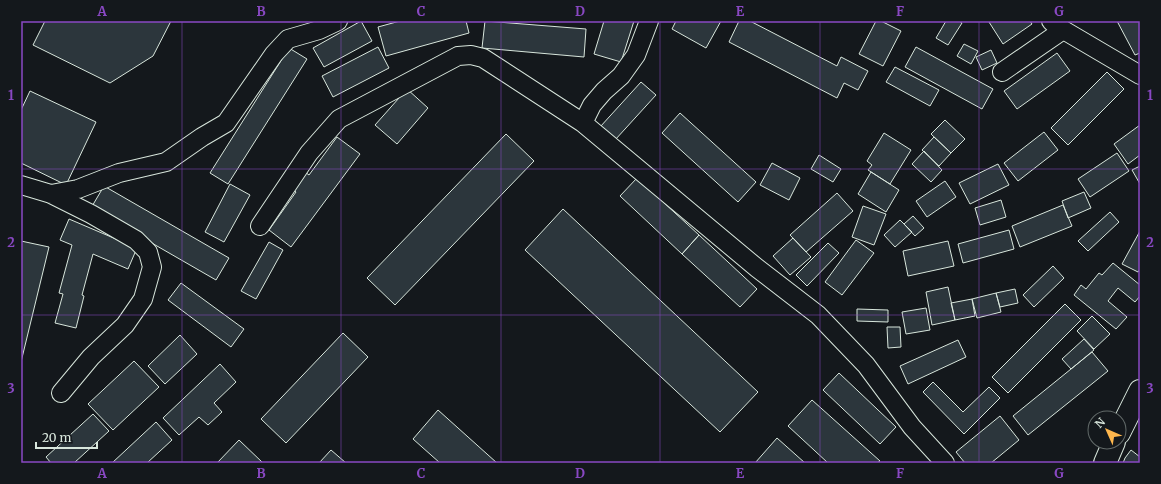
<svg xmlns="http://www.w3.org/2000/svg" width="1161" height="484" viewBox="0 0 1161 484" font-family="Merriweather,serif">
<rect width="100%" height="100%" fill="#14181c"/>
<path fill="#2c363c" stroke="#d8e6dc" d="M45 21H171L153 56 110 83 33 45Z
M361 21 372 41 324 67 313 48Z
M400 21H466L469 33 386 56 378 27Z
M485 21 586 29 584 57 482 48Z
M604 21H634L621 62 594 54Z
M676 21H721L706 48 672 29Z
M739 21H750L837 66 841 57 868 71 858 90 844 83 837 98 729 42Z
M876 21H881L901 31 883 66 859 54Z
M946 21H959L962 23 948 45 936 38Z
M990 21H1030L1032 24 1003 44 989 22Z
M1117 21H1140V53L1135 55Z
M964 44 978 51 971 64 957 56Z
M378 47 389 68 333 97 322 76Z
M916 47 993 89 982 109 905 67Z
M289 48 307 59 228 184 210 173Z
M991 50 997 63 982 70 976 57Z
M1057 53 1070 71 1017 109 1004 91Z
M895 67 939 90 930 106 886 82Z
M1107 72 1124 89 1068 145 1051 128Z
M641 82 656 95 615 140 600 127Z
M407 89 428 108 397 144 375 125Z
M30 91 96 122 66 185 21 163V110Z
M680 113 756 182 738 202 662 133Z
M945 120 965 139 951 153 931 134Z
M1140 125V155L1128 164 1114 144Z
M1044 132 1058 150 1018 181 1004 163Z
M884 133 911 150 890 184 868 170 872 165 867 161Z
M506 134 534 161 395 305 367 278Z
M337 137 360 154 291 247 269 230 296 192 292 189 305 172 309 175Z
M934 137 951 153 939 166 922 150Z
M924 151 942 170 931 182 912 164Z
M1117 153 1129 171 1090 197 1078 179Z
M819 155 841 169 833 182 811 169Z
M772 163 800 178 789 200 760 185Z
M998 164 1009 185 970 204 959 183Z
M1140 166V184L1132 170Z
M871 172 899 190 886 212 858 194Z
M637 178 699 235 682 254 620 196Z
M945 181 956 197 927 217 916 201Z
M230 184 250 195 224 242 205 232Z
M104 186 229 258 216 280 91 208Z
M1084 192 1091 208 1068 218 1062 201Z
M837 193 853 211 806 252 790 235Z
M1001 200 1006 217 980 225 975 208Z
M1063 205 1072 226 1020 247 1012 226Z
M863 206 886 214 874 245 852 237Z
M563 209 758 392 720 432 525 250Z
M1110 212 1119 222 1088 251 1078 241Z
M913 216 924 228 915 236 904 224Z
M69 219 137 248 128 269 93 254 82 295 84 296 76 328 55 323 63 294 59 293 72 245 60 240Z
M900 220 912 232 895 247 884 235Z
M1009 230 1014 249 963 263 958 244Z
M1140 231V269L1138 272 1122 264Z
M699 235 757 289 740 307 682 254Z
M793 238 811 257 790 275 773 256Z
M856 240 874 253 842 295 825 282Z
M21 241 49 247 21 362Z
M948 241 954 266 908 276 903 251Z
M269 242 283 250 256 299 241 291Z
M828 243 839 253 807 286 796 275Z
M1113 263 1140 285V296L1135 302 1118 288 1108 301 1127 317 1116 329 1074 295 1081 285 1086 289 1099 273 1102 275Z
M1053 266 1064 278 1034 307 1023 295Z
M181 283 244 329 231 347 168 300Z
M948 287 955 320 932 325 926 292Z
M1015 289 1018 303 1000 307 996 293Z
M996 293 1001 312 977 318 972 299Z
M972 299 975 316 955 320 951 303Z
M1065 304 1081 320 1008 393 992 377Z
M926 308 930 330 906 334 902 312Z
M857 309 888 310V322L857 321Z
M1092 316 1110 334 1094 349 1077 331Z
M887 327H900L901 347 888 348Z
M343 333 368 357 286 443 261 419Z
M180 335 197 354 165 384 148 366Z
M1084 339 1094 350 1071 369 1062 359Z
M958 340 966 357 908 384 900 366Z
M1092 352 1108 371 1028 435 1013 416Z
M134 361 159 387 113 430 88 404Z
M220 364 236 382 214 403 222 412 208 425 199 417 179 435 163 418Z
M839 373 896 427 880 444 823 390Z
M933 382 963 412 989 387 1000 398 964 434 923 392Z
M812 400 880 461 877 463H828L788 426Z
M438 410 497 463H440L413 439Z
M93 414 109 431 74 463H51L46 457Z
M1000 416 1019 440 991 463H965L956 452Z
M156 422 172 440 147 463H112Z
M777 438 805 463H755Z
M239 440 263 463H217Z
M331 450 346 463H319Z
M1131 450 1140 457V463H1123L1125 458Z"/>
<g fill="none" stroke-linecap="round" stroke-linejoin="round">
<defs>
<path id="street" d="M649 21 636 55 621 76 604 91 592 105 583 123 757 268 818 315 866 365 912 427 945 463
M1051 21 1055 25 1140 75
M1002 72 1063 30
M21 185 51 194 91 214 136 240 148 252 152 267 143 299 125 325 91 357 61 393
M51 194 78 189 119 173 166 162 202 137 226 123 274 54 288 39 319 30 338 21
M260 226 309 153 339 119 458 56 471 55 483 58 583 123"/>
<path id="secondary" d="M1119 433 1140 391
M1105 463 1114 442"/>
</defs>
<use href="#street" stroke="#d8e6dc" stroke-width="20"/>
<use href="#secondary" stroke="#d8e6dc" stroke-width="24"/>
<use href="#street" stroke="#14181c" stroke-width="18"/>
<use href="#secondary" stroke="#14181c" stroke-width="22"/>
</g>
<path fill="none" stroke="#8948c3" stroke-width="1" stroke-opacity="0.55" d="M182 21V463M341 21V463M501 21V463M660 21V463M820 21V463M979 21V463M21 169H1140M21 315H1140"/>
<rect width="1161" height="484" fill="none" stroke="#14181c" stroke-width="44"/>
<g transform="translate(1107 430) rotate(315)"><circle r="19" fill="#14181c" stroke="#626a69"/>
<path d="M0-3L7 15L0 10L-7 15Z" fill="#ffb74d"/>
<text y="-6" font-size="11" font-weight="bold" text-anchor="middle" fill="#d8e6dc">N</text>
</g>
<path d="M36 442v6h61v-6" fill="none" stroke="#d8e6dc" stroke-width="2"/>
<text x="42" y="442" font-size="12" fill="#d8e6dc" stroke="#14181c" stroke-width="3" paint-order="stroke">20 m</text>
<rect x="22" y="22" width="1117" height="440" fill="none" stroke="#8948c3" stroke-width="1.5"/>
<g font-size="13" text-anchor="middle" font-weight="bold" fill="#8948c3">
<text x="102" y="16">A</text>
<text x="261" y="16">B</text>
<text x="421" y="16">C</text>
<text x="580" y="16">D</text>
<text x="740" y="16">E</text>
<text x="900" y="16">F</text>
<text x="1059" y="16">G</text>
<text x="11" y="100">1</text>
<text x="1150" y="100">1</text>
<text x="11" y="247">2</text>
<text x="1150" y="247">2</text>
<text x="11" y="393">3</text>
<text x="1150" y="393">3</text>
<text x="102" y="478">A</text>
<text x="261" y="478">B</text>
<text x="421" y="478">C</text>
<text x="580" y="478">D</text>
<text x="740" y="478">E</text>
<text x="900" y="478">F</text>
<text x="1059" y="478">G</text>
</g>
</svg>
